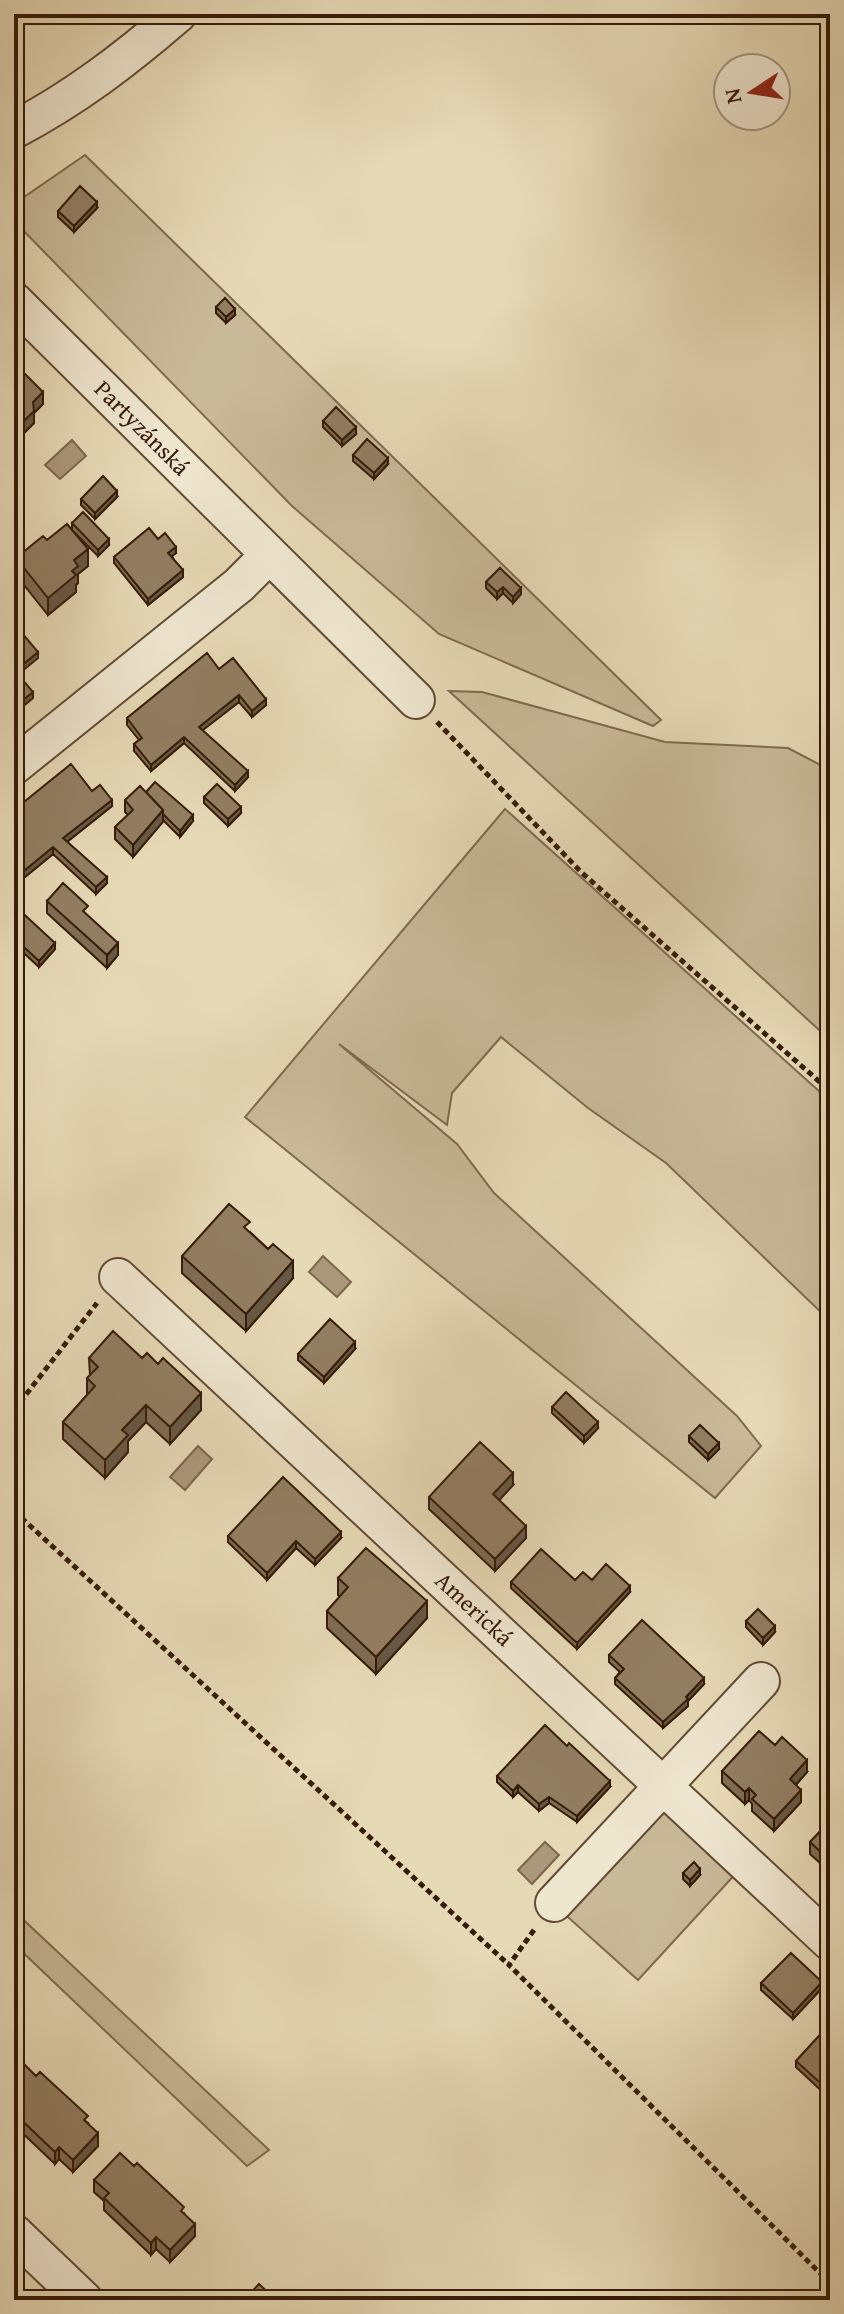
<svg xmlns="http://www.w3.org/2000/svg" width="844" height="2314" viewBox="0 0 844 2314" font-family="'Gentium Book Plus',serif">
<rect width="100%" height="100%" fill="#e6d9b6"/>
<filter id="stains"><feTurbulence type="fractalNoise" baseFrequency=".0025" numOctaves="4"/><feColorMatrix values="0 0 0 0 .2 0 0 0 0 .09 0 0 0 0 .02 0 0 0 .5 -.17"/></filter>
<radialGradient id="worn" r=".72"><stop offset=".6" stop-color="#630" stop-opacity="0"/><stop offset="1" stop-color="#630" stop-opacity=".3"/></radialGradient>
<path fill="#c8b998" stroke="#7f6a50" stroke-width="2" d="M85 155 661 720 653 726 439 634 292 506 14 221V204Z
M449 691 482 692 665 742 788 748 830 770V1040Z
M505 809 830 1101V1321L666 1163 588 1108 501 1037 452 1093 447 1125 339 1044 457 1144 494 1193 737 1416 761 1446 715 1498 245 1117Z
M663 1797 740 1869 638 1980 560 1910Z
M14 1911 269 2150 247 2166 14 1944Z"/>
<path fill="#aa987b" stroke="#7c664d" stroke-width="2" d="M72 440 86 456 60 479 45 465Z
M323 1256 351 1282 337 1297 309 1272Z
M198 1446 212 1459 185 1490 170 1477Z
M545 1842 559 1855 532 1884 518 1870Z"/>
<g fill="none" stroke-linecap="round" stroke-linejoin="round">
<defs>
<path id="minor" d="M14 130C75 98 126 59 178 14
M14 301 416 700
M14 766 239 585 269 555
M118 1277 830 1942
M554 1903 761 1681
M14 2233 84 2300"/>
</defs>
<use href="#minor" stroke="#624a34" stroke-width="40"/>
<path stroke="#361b08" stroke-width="5" stroke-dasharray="6 4" stroke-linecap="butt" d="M437 722 581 872 830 1091
M14 1410 97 1303
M14 1511 509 1965
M534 1930 509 1965 830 2283"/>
<use href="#minor" stroke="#efe6d0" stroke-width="36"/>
</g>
<path fill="#7e6c54" stroke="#361b08" stroke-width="2" d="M97 208 74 232 58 217V211Z
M216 307 235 315 226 323 216 313Z
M14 363 43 404 34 413V423L23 434 14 433Z
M323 421 356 434 342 446 323 427Z
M353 455 388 464 374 479 353 461Z
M117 497 95 519 81 505V499Z
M72 523 109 545 98 556 74 532 88 566 78 574V583L76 585V592L48 615 16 575V558L47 540 72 529Z
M158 539 176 553 172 556 183 577 148 605 114 563V557Z
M500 568 521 594 513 603 503 593 497 599 486 588V582Z
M219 669 266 705 252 717 239 702 202 730 248 777 235 791 184 743 151 771 134 751V744L139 740 127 725V718Z
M92 791 112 806 67 842 107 883 96 894 53 854 14 886Z
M146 792 193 821 180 837 163 820 133 857 115 839V827L128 815 125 812V800Z
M204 797 241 813 228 826 204 803Z
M47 901 118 955 107 968 47 913Z
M14 905 55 949 39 967 14 944Z
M250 1232 268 1249 293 1278 246 1331 182 1273V1256Z
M355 1349 324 1383 298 1360V1354Z
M89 1358H142L201 1410 170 1444 146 1422 128 1441V1452L105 1478 63 1439V1422L87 1395V1378L90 1376Z
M552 1407 598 1428 584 1443 552 1413Z
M689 1436 719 1449 708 1460 689 1442Z
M513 1485 499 1500 526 1538 495 1571 429 1509V1497Z
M228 1536 341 1538 315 1565 296 1548 267 1580 228 1542Z
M338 1578 427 1618 376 1674 327 1628V1611L340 1597 338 1595Z
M575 1580H592L630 1592 577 1649 511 1588V1582Z
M746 1621 775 1632 763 1645 746 1627Z
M609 1655 704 1684 688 1701V1706L663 1728 615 1684V1678L620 1672 609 1662Z
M722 1771 807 1772 796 1785 801 1802 774 1831 752 1811V1804L749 1800 745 1804 722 1783Z
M497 1776 610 1787 577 1822 549 1803 539 1811 518 1792 513 1797 497 1782Z
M830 1821V1884L820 1875V1863L810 1854V1842Z
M683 1873 700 1875 690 1886 683 1879Z
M761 1983 822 1988 793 2019 761 1990Z
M830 2024 827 2096 796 2067V2061Z
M14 2072 88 2123 98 2146 73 2172 59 2159 55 2164 14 2125Z
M94 2180 184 2213 195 2236 170 2262 156 2249 151 2255 104 2210V2201L94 2192Z"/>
<path fill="#665845" stroke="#361b08" stroke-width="2" d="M97 202V208L74 232V226Z
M235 309V315L226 323V317Z
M43 392V404L34 413V423L23 434V422L33 402Z
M356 427V434L342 446V440Z
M388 458V464L374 479V473Z
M117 491V497L95 519V513Z
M109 539V545L98 556V550Z
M176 547V553L168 559V553Z
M88 549V566L78 574V583L76 585V592L48 615V598L74 560Z
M183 570V577L148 605V599Z
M503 587V593L497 599V592Z
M521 588V594L513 603V597Z
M38 652V658L15 677V671Z
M33 692V698L14 714V707Z
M239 695V702L199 733V727Z
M266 699V705L252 717V711Z
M184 737V743L151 771V765Z
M248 771V777L235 791V785Z
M112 800V806L63 845V838Z
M241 807V813L228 826V819Z
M163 810V822L133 857V845Z
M193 815V821L180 837V831Z
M53 847V854L14 886V879Z
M107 877V883L96 894V887Z
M55 943V949L39 967V961Z
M118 943V955L107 968V955Z
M293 1261V1278L246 1331V1314Z
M355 1342V1349L324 1383V1377Z
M201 1393V1410L170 1444V1427Z
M146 1405V1422L128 1441V1452L105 1478V1460L122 1430Z
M598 1422V1428L584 1443V1436Z
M719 1443V1449L708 1460V1454Z
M513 1473V1485L493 1507V1494Z
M526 1526V1538L495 1571V1559Z
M341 1532V1538L315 1565V1559Z
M296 1541V1548L267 1580V1573Z
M630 1586V1592L577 1649V1643Z
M427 1601V1618L376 1674V1657Z
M775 1626V1632L763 1645V1638Z
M704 1678V1684L688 1701V1706L663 1728V1722Z
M807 1760V1772L790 1791V1779Z
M610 1781V1787L577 1822V1816Z
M518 1785V1792L513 1797V1791Z
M749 1788V1800L745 1804V1792Z
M801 1790V1802L774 1831V1819Z
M549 1797V1803L539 1811V1804Z
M700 1869V1875L690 1886V1880Z
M822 1982V1988L793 2019V2013Z
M98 2133V2146L73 2172V2160Z
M59 2147V2159L55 2164V2152Z
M195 2224V2236L170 2262V2250Z
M156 2237V2249L151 2255V2243Z"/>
<path fill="#927e62" stroke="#361b08" stroke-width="2" d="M80 186 97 202 74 226 58 211Z
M225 298 235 309 226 317 216 307Z
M14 363 43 392 33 402 34 411 23 422 14 421Z
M336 407 356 427 342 440 323 421Z
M367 439 388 458 374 473 353 455Z
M103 476 117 491 95 513 81 499Z
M83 512 109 539 98 550 72 523Z
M67 524 88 549 74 560 78 566 72 571 76 575 48 598 16 558 43 536 47 540Z
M149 528 158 539 165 533 176 547 168 553 183 570 148 599 114 557Z
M500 568 521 588 513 597 503 587 497 592 486 582Z
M17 627 38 652 15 671 33 692 14 707V628Z
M207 653 219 669 233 658 266 699 252 711 239 695 199 727 248 771 235 785 184 737 151 765 134 744 142 738 127 718Z
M71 764 92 791 100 785 112 800 63 838 107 877 96 887 53 847 14 879V810Z
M155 782 193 815 180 831 163 814V810L146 792Z
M217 784 241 807 228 819 204 797Z
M140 786 163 810 133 845 115 827 133 810 125 800Z
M63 883 88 906 83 911 118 943 107 955 47 901Z
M14 905 55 943 39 961 14 938Z
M229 1204 250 1222 244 1227 268 1249 273 1244 293 1261 246 1314 182 1256Z
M330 1319 355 1342 324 1377 298 1354Z
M113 1331 142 1358 147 1353 158 1364 163 1358 201 1393 170 1427 146 1405 122 1430 128 1435 105 1460 63 1422 95 1386 87 1378 98 1367 89 1358Z
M566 1392 598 1422 584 1436 552 1407Z
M700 1425 719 1443 708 1454 689 1436Z
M480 1442 513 1473 493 1494 526 1526 495 1559 429 1497Z
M283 1477 341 1532 315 1559 296 1541 267 1573 228 1536Z
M366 1548 427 1601 376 1657 327 1611 348 1587 338 1578Z
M541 1549 575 1580 583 1572 592 1580 606 1564 630 1586 577 1643 511 1582Z
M758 1609 775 1626 763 1638 746 1621Z
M642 1620 704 1678 686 1697 688 1699 663 1722 615 1678 624 1669 609 1655Z
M545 1725 567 1746 569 1743 610 1781 577 1816 549 1797 539 1804 518 1785 513 1791 497 1776Z
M759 1731 775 1745 782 1737 807 1760 790 1779 801 1790 774 1819 752 1799 756 1795 749 1788 745 1792 722 1771Z
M830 1821V1872L820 1863 825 1856 810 1842Z
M694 1862 700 1869 690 1880 683 1873Z
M791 1953 822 1982 793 2013 761 1983Z
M830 2024V2086L827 2089 796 2061Z
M23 2063 36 2076 40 2072 88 2116 84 2120 98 2133 73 2160 59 2147 55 2152 14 2113V2072Z
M120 2153 134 2166 137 2163 184 2207 181 2211 195 2224 170 2250 156 2237 151 2243 104 2198 109 2193 94 2180Z
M259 2284 276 2300H244Z"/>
<g text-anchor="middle" stroke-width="6" stroke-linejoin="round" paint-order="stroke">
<g font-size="24" fill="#361b08" stroke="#efe6d0">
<text transform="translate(142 428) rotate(45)" y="8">Partyzánská</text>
<text transform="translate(474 1609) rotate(43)" y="8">Americká</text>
</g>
</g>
<rect width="844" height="2314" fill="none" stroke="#e6d9b6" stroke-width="48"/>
<rect x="16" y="16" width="812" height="2282" fill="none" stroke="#361b08" stroke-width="4"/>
<rect x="24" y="24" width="796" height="2266" fill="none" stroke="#361b08" stroke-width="2"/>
<g transform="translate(752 92) rotate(258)"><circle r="38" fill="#efe6d0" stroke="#a59580" stroke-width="2"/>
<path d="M0-6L14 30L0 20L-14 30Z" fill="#8f2418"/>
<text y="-12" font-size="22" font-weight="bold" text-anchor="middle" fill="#361b08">N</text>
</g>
<rect width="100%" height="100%" filter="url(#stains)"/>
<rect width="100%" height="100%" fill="url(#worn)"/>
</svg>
